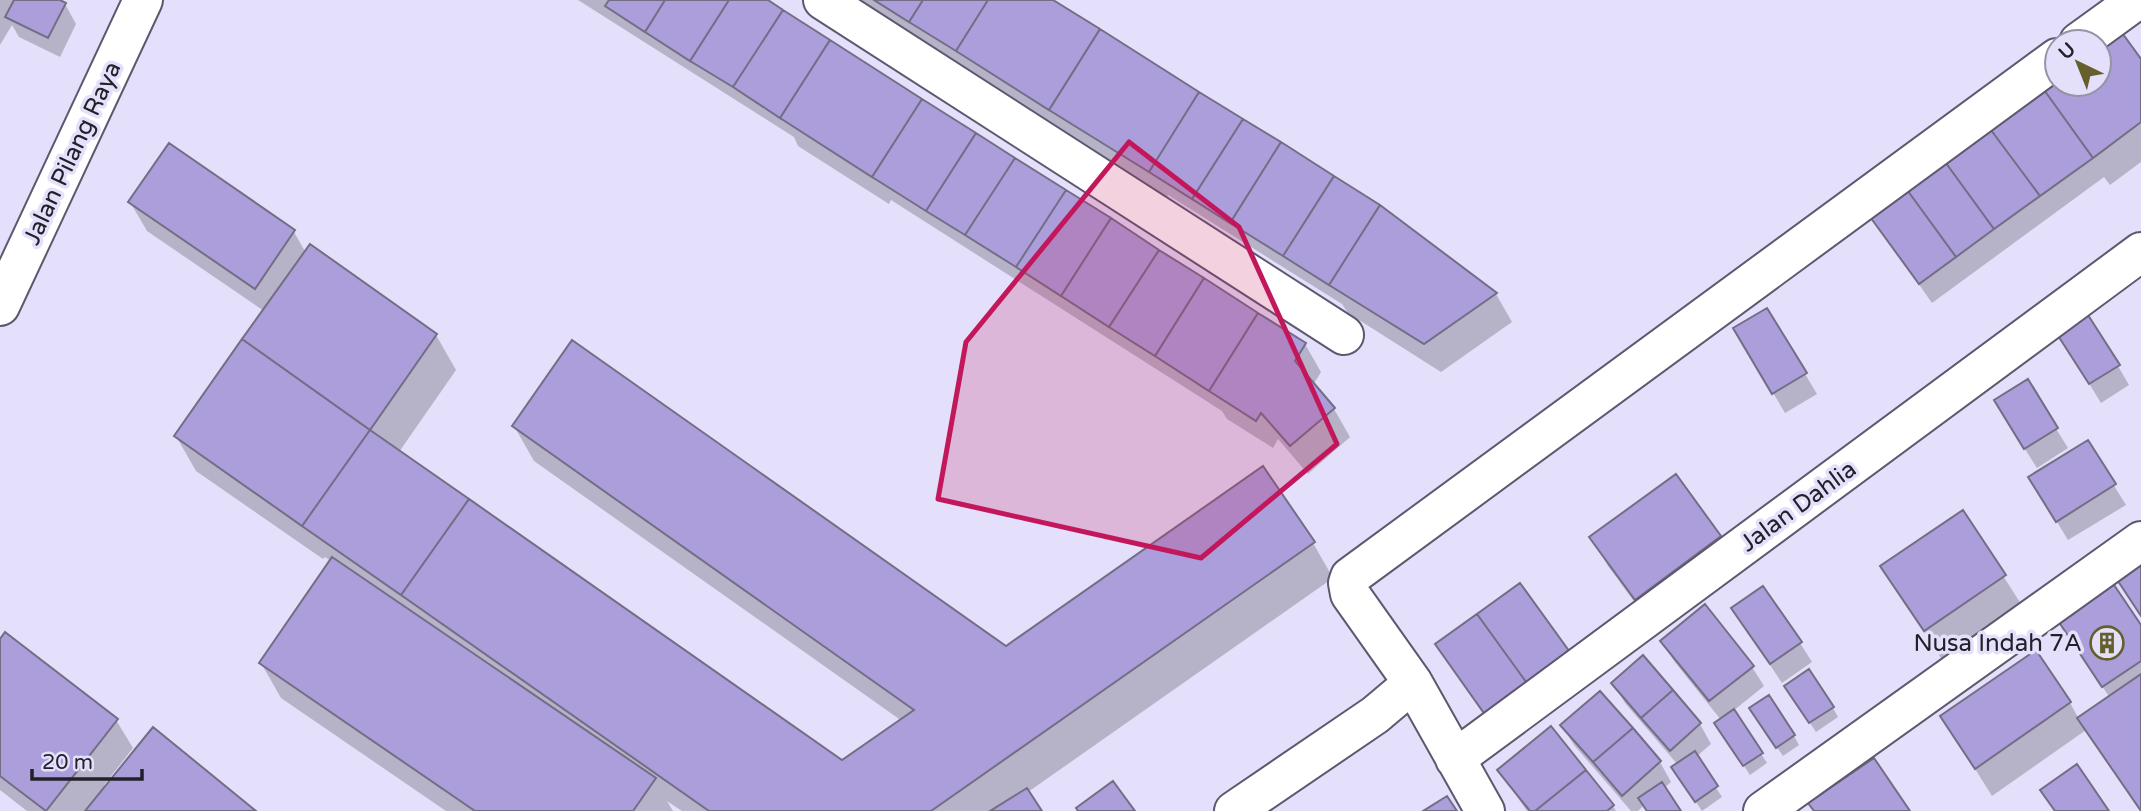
<svg xmlns="http://www.w3.org/2000/svg" width="2141" height="811" viewBox="0 0 2141 811" font-family="'Varela Round',sans-serif">
<rect width="100%" height="100%" fill="#e4dffa"/>
<path fill="#0003" d="M0 0H56L65 4 76 24 60 57 19 37 12 25 0 45Z
M578 0H764L1305 344 1321 372 1313 385 1334 409 1350 437 1308 474 1278 439 1273 448 1227 419 1222 411 891 200 889 204 798 146 794 137Z
M856 0H1050L1496 294 1512 322 1441 372 1348 313 1342 304 1168 195 1165 199 974 80 969 71Z
M2141 62V162L2110 185 2104 177 1932 303 1870 214 2057 84H2099Z
M130 202 294 232 306 253 436 335 456 370 399 452 842 763 902 721 534 461 514 426 1006 648 1313 543 1333 578 1028 792 1040 811H682L667 801 673 811H446L281 698 261 663 331 561 325 557 323 559 196 471 176 436 264 311 147 231Z
M1767 310 1817 394 1785 413 1735 329Z
M2071 354 2118 366 2129 385 2101 403Z
M2027 382 2068 448 2037 468 2007 421Z
M2087 442 2126 505 2068 540 2042 497Z
M1675 476 1720 537 1736 565 1653 627 1608 566 1592 538Z
M1963 513 2021 604 1941 658 1882 567Z
M1733 609 1800 643 1812 662 1782 683Z
M2063 627 2141 628V811L2086 730 1992 796 1942 716 2070 703 2079 719 2110 698Z
M1662 641 1752 667 1764 686 1733 711 1767 763 1750 775 1722 733 1721 720 1674 661Z
M0 642 116 720 133 748 104 785 106 787 254 811H27L0 790Z
M1437 645 1499 735 1449 664Z
M1614 684 1700 724 1711 744 1696 757 1722 797 1702 811 1679 777 1678 765 1625 703Z
M1792 696 1833 708 1838 717 1816 732Z
M1757 718 1794 736 1799 745 1783 756Z
M1562 726 1660 762 1671 782 1664 788 1679 811H1648L1644 805 1638 811H1631L1574 745Z
M1499 771 1613 806 1616 811H1527Z"/>
<path fill="#ac9edb" stroke="#736e85" stroke-width="2" d="M14 0H60L66 3 48 38 5 17Z
M609 0H665L645 32 605 6Z
M665 0H729L690 61 645 32Z
M729 0H768L783 10 733 87 690 61Z
M874 0H923L909 22Z
M923 0H988L956 51 909 22Z
M988 0H1053L1100 29 1049 110 956 51Z
M783 10 830 40 780 118 733 87Z
M1100 29 1199 92 1149 172 1049 110Z
M2120 30 2141 59V122L2093 158 2042 87 2057 76V84H2099V45Z
M830 40 922 99 872 177 780 118Z
M2042 87 2093 158 2040 196 1988 126Z
M1199 92 1243 119 1192 199 1149 172Z
M922 99 976 133 926 211 872 177Z
M1243 119 1281 142 1230 223 1192 199Z
M1988 126 2040 196 1994 229 1943 159Z
M976 133 1015 158 965 235 926 211Z
M1281 142 1334 176 1283 256 1230 223Z
M169 143 295 230 255 289 128 202Z
M1015 158 1066 190 1016 267 965 235Z
M1943 159 1994 229 1956 257 1905 187Z
M1334 176 1380 205 1329 285 1283 256Z
M1905 187 1956 257 1919 284 1868 214Z
M1066 190 1111 218 1061 296 1016 267Z
M1380 205 1497 293 1424 344 1329 285Z
M1111 218 1159 250 1109 327 1061 296Z
M310 244 437 334 370 430 242 339Z
M1159 250 1204 278 1155 356 1109 327Z
M1204 278 1258 313 1209 391 1155 356Z
M1767 308 1807 373 1772 394 1733 328Z
M1258 313 1306 343 1295 361 1335 408 1290 446 1261 413 1256 421 1209 391Z
M2088 315 2120 365 2089 384 2057 334Z
M242 339 370 430 302 526 174 436Z
M572 340 1006 646 1263 466 1315 542 931 811H709L401 595 469 499 842 760 914 710 512 426Z
M2028 379 2058 428 2024 449 1994 400Z
M370 430 469 499 401 595 302 526Z
M2088 440 2116 484 2056 522 2028 477Z
M1676 474 1721 536 1635 600 1589 537Z
M1963 510 2006 575 1924 631 1880 566Z
M332 557 656 778 633 811H475L259 663Z
M2141 561V616L2116 578Z
M2104 570 2141 625V661L2102 687 2049 607Z
M1520 583 1572 655 1529 686 1477 614Z
M1763 586 1802 642 1770 664 1731 608Z
M1705 604 1754 666 1709 701 1660 641Z
M1477 614 1529 686 1486 716 1435 644Z
M5 632 118 719 46 811 0 776V639Z
M2036 650 2071 702 1975 769 1940 716Z
M1643 655 1673 690 1641 718 1611 683Z
M1809 669 1834 707 1809 723 1784 686Z
M2141 674V811L2077 718Z
M1673 690 1701 723 1670 751 1641 718Z
M1600 691 1633 728 1593 762 1560 725Z
M1769 695 1795 735 1776 748 1749 708Z
M1734 709 1763 753 1743 766 1714 723Z
M1551 726 1586 770 1535 811H1530L1497 770Z
M153 727 256 811H85Z
M1633 728 1661 761 1622 796 1593 762Z
M1695 751 1718 786 1695 802 1671 767Z
M1874 758 1910 811H1814L1808 803Z
M2077 764 2109 811H2055L2040 790Z
M1586 770 1614 805 1607 811H1535Z
M1113 781 1135 811H1078L1076 808Z
M1662 782 1681 811H1647L1638 798Z
M1027 788 1042 811H990Z
M1447 796 1457 811H1423Z"/>
<g fill="none" stroke-linecap="round" stroke-linejoin="round">
<defs>
<path id="minor" d="M823 0 1344 335
M2079 42 2137 0
M1455 759 2141 252
M1234 811 1375 715 1413 683
M1485 811 1413 683 1350 594 1348 583 1350 577 2057 58
M1763 811 2141 541"/>
<path id="highway" d="M0 306 143 0"/>
</defs>
<use href="#minor" stroke="#5d586e" stroke-width="42"/>
<use href="#highway" stroke="#5d586e" stroke-width="42"/>
<use href="#minor" stroke="#fff" stroke-width="38"/>
<use href="#highway" stroke="#fff" stroke-width="38"/>
</g>
<path fill="#c2185b" fill-opacity="0.2" stroke="#c2185b" stroke-width="5" stroke-linejoin="round" d="M1129 142 1239 227 1337 444 1201 558 938 499 966 342Z"/>
<defs>
<symbol id="building-ring" viewBox="-11 -11 22 22"><circle r="9.5" fill="#e4dffa" stroke="#645f2b" stroke-width="1.5"/><path d="M-4-6H4V6H1V3H-1V6H-4ZM-2.5-4.3h1.7v1.8h-1.7ZM.8-4.3h1.7v1.8H.8ZM-2.5-1h1.7V.8h-1.7ZM.8-1h1.7V.8H.8Z" fill="#645f2b"/></symbol>
</defs>
<g fill-rule="evenodd">
<use href="#building-ring" x="2088" y="624" width="38" height="38"/>
</g>
<g text-anchor="middle" stroke-width="7" stroke-linejoin="round" paint-order="stroke">
<g font-size="24" fill="#222029" stroke="#e4dffa">
<text transform="translate(72 153) rotate(-65)" y="8">Jalan Pilang Raya</text>
<text transform="translate(1798 506) rotate(-36)" y="8">Jalan Dahlia</text>
</g>
<g font-size="24" fill="#222029" stroke="#e4dffa" text-anchor="end">
<text x="2082" y="651">Nusa Indah 7A</text>
</g>
</g>
<g transform="translate(2078 63) rotate(317)"><circle r="33" fill="#e4dffa" stroke="#9693a6" stroke-width="2"/>
<path d="M0-5L12 26L0 18L-12 26Z" fill="#645f2b"/>
<text y="-10" font-size="19" font-weight="bold" text-anchor="middle" fill="#222029">U</text>
</g>
<path d="M32 769v10h110v-10" fill="none" stroke="#222029" stroke-width="3.5"/>
<text x="42" y="769" font-size="21" fill="#222029" stroke="#e4dffa" stroke-width="5" paint-order="stroke">20 m</text>
</svg>
